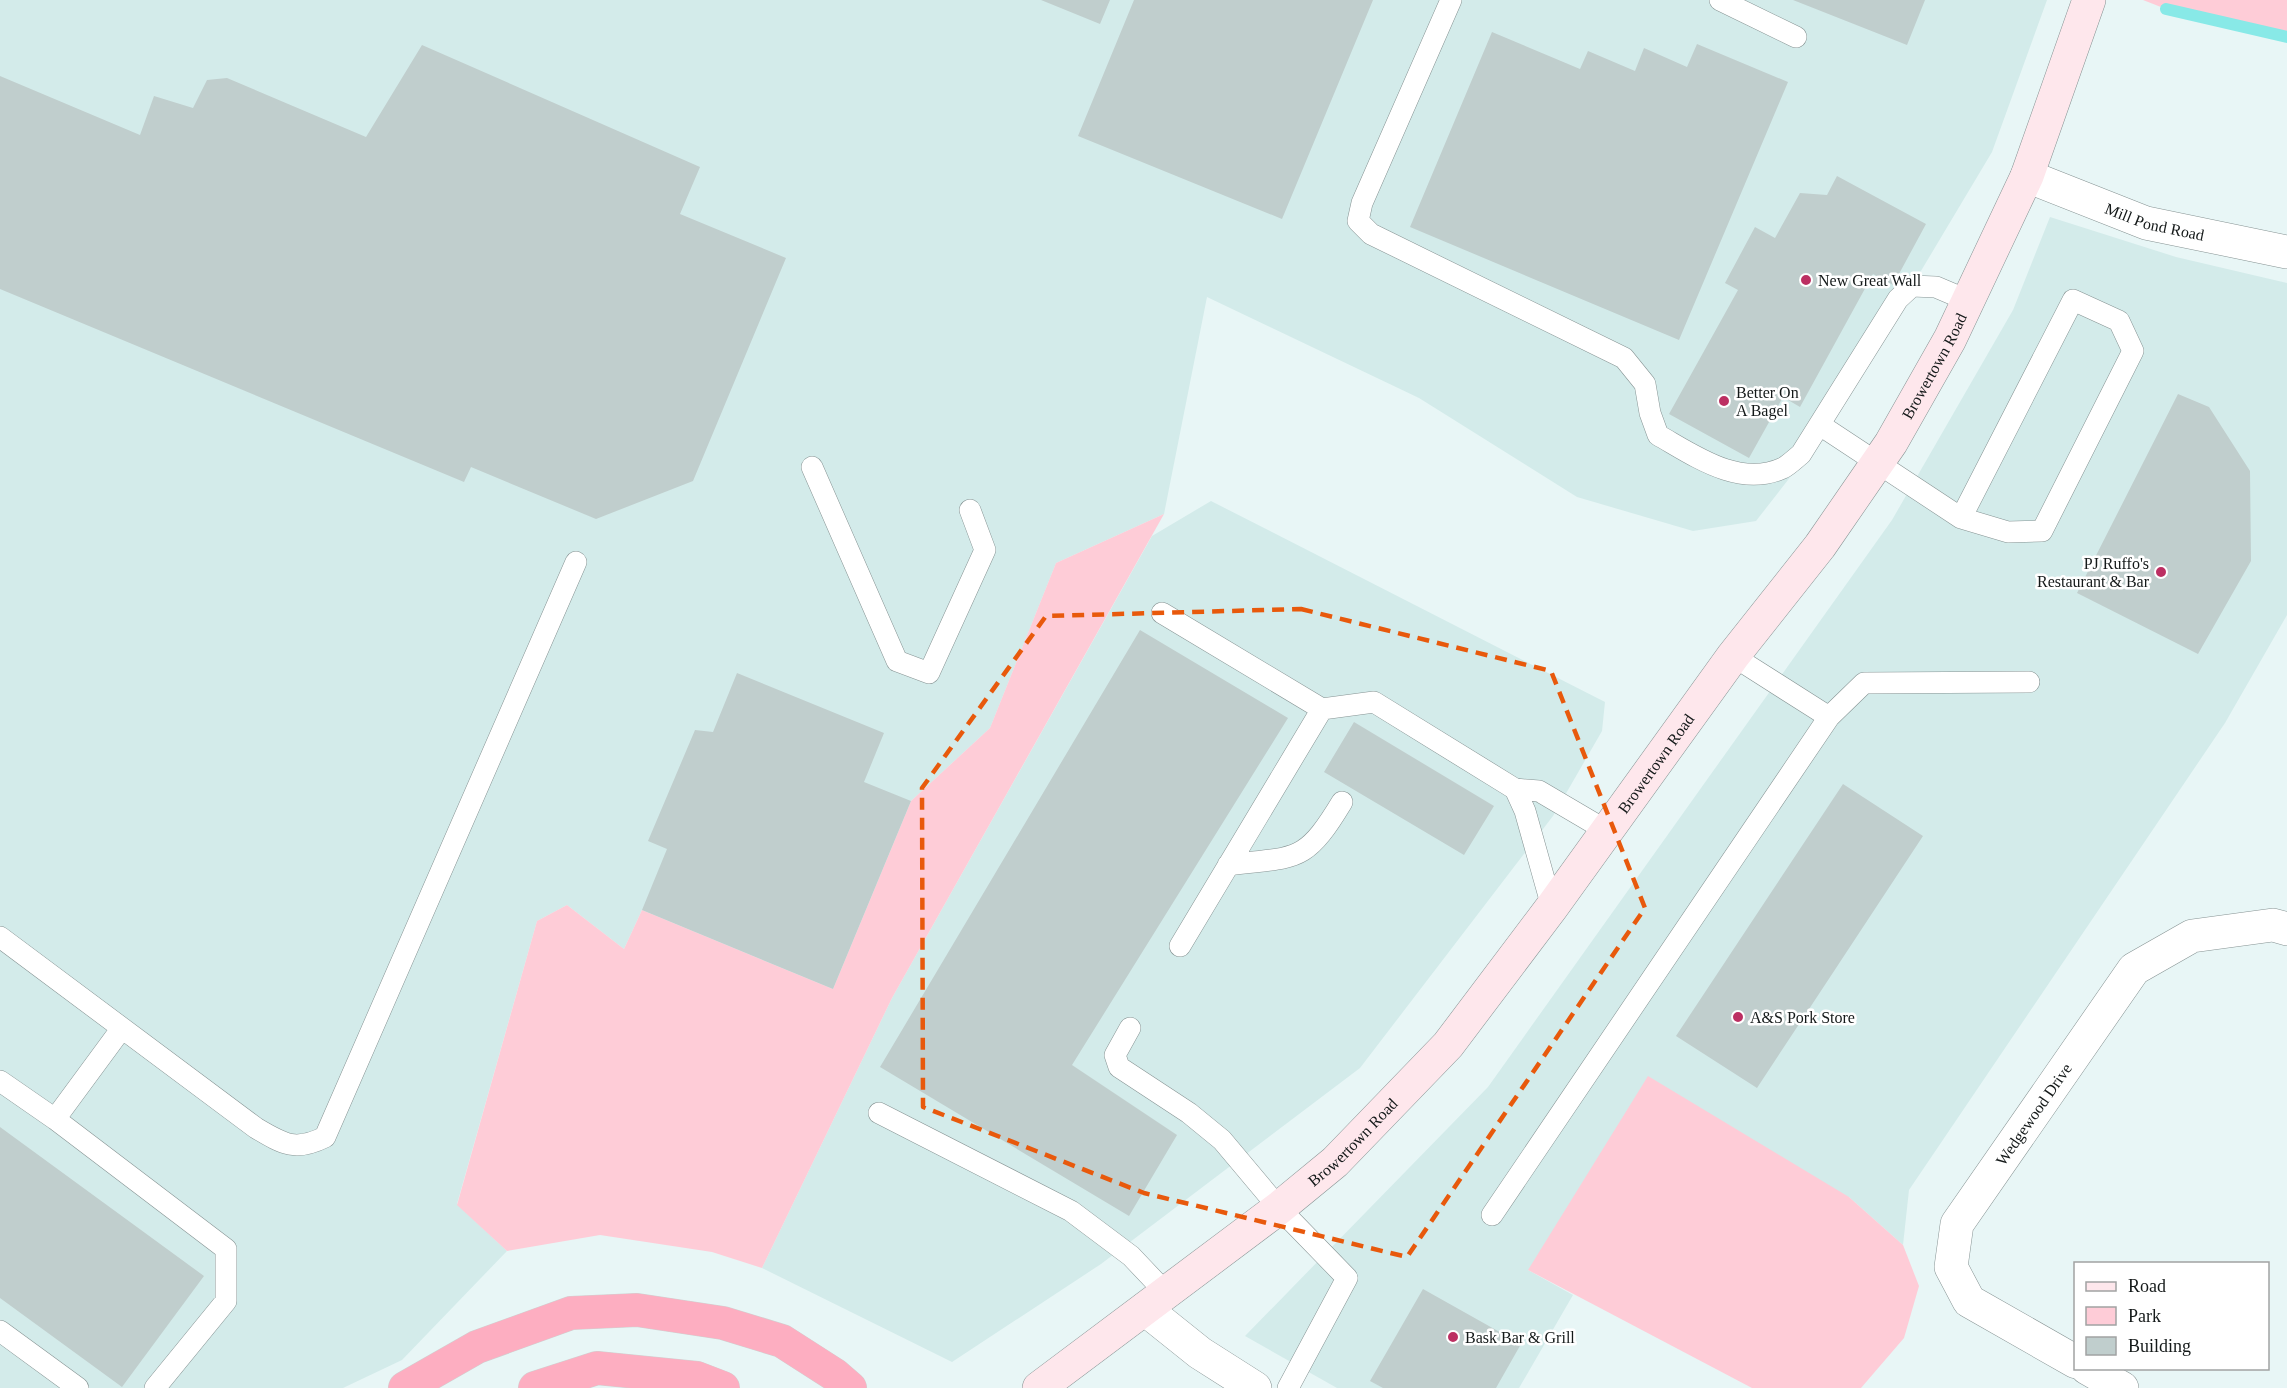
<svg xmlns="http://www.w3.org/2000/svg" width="2287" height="1388" viewBox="0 0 2287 1388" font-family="Georgia,serif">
<rect width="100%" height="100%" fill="#e8f6f6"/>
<path fill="#d3ebea" d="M0 0H2047L1992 152 1823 435 1756 521 1693 531 1577 497 1419 398 1207 297 1164 514 1056 563 990 728 911 801 833 989 642 910 624 949 567 905 537 921 457 1204 507 1251 402 1360 343 1388H0Z
M2050 217 2176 257 2287 283V615L2225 723 1909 1190 1903 1245 1849 1197 1528 1270 1573 1295 1519 1388H1337L1245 1336 1488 1087 1892 520 2013 310Z
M1211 501 1605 702 1602 731 1553 816 1360 1068 1101 1264 952 1362 762 1268 892 998 1152 536Z"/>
<path fill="#feccd7" d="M2143 0H2287V37L2166 9Z
M1164 514 892 998 762 1268 712 1252 600 1235 507 1251 457 1205 537 921 567 905 624 949 642 910 833 989 911 801 990 728 1056 563Z
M1648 1076 1849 1197 1903 1245 1919 1286 1904 1338 1861 1388H1752L1528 1270Z"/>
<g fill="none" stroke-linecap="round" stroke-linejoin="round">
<path stroke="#88e9e7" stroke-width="12" d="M2166 9 2287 37"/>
</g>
<path fill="#c0cecd" d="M1041 0H1110L1100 24Z
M1134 0H1373L1282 219 1078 136Z
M1793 0H1925L1907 45Z
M1492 32 1580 69 1588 51 1635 71 1644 48 1687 67 1697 44 1788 82 1679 340 1410 227Z
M422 45 700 167 680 214 786 258 693 481 596 519 471 467 464 482 0 289V76L140 135 154 96 193 108 207 80 227 78 366 137Z
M1837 176 1926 224 1893 285 1873 274 1800 407 1783 397 1749 458 1669 414 1738 290 1725 283 1755 227 1775 238 1800 193 1827 195Z
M2178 394 2209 407 2250 471 2251 561 2198 654 2077 593Z
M1140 630 1288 718 1072 1065 1177 1135 1129 1216 880 1067Z
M737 673 884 733 864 782 911 801 833 989 642 910 667 849 648 841 695 730 713 732Z
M1354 722 1494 806 1464 855 1324 772Z
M1843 784 1923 836 1757 1088 1676 1036Z
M0 1127 204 1276 122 1387 0 1298Z
M1423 1289 1521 1344 1496 1388H1383L1370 1381Z"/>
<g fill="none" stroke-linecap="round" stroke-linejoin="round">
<defs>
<path id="lane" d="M1451 0 1362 203 1358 221 1371 234 1624 358 1645 384 1650 413 1658 435C1695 456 1739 488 1783 468 1789 465 1796 458 1801 454L1898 299 1912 286 1936 287 1969 301
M1720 0 1796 37
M1820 425 1961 518 2008 532 2042 531 2133 351 2119 321 2073 300 1961 518
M812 467 897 661 929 673 985 550 970 510
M1162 613 1322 709 1374 702 1515 789
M1829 717 1864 683 2029 682
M1228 865C1297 856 1304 865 1342 802
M1552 907 1525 811 1515 789 1539 791 1607 831
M0 937 256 1128C283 1144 295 1152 325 1137L576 562
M1180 946 1322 709
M122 1028 55 1119 226 1249V1301L155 1388
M1130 1028 1115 1055 1119 1067 1189 1113 1222 1140 1279 1208 1347 1278 1288 1388
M0 1081 55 1119
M879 1113 1071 1211 1131 1256 1166 1293
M1492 1215 1829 717 1733 656
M0 1331 78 1388"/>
<g id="street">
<path id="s1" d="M2027 176 2146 223 2287 252"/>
<path d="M1145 1309 1200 1353 1255 1388"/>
<path id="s2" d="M2076 1362 1969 1301 1951 1267 1957 1224 2134 969 2192 936 2273 925 2287 929"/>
<path d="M2087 1368 2122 1388"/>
</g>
<g id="secondary">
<path id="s3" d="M1039 1388 1279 1208 1335 1162 1448 1045 1552 907 1733 656 1820 546 1891 443 1950 339 2027 176 2089 0"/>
</g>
<path id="highway" d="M405 1388 477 1347 571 1313 637 1310 723 1323 782 1341 835 1375 850 1388
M535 1388 597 1368 697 1378 723 1388"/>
</defs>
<use href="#lane" stroke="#869393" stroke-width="22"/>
<use href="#street" stroke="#869393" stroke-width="34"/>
<use href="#secondary" stroke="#869393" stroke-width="34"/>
<use href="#highway" stroke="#d0d1d1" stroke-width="34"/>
<use href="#lane" stroke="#fff" stroke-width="21"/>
<use href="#street" stroke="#fff" stroke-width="33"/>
<use href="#secondary" stroke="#fee7ec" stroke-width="33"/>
<use href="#highway" stroke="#fdaec1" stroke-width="33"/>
</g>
<path fill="none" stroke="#e8590c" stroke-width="4.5" stroke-dasharray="12 8" stroke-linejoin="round" d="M1301 609 1551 671 1645 908 1407 1257 1144 1193 923 1107 922 788 1046 616Z"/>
<g fill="#bc2f62" stroke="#fff" stroke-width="2">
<circle cx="1806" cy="280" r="6"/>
<circle cx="1724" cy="401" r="6"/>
<circle cx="2161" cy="572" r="6"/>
<circle cx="1738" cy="1017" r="6"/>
<circle cx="1453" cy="1337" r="6"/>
</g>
<g text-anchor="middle" stroke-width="5" stroke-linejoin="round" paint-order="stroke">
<g font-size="16" fill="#141919" stroke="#fff">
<text dy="6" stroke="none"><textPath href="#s1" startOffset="136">Mill Pond Road</textPath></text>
<text dy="6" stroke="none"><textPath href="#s3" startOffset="1371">Browertown Road</textPath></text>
<text dy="6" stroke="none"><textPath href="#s3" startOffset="885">Browertown Road</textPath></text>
<text dy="6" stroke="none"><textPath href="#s2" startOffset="339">Wedgewood Drive</textPath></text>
<text dy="6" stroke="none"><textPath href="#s3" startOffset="399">Browertown Road</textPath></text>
</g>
<g font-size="16" fill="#141919" stroke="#fff" text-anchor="start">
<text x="1818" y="286">New Great Wall</text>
<text x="1736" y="398">Better On<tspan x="1736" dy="18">A Bagel</tspan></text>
<text x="2149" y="569" text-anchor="end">PJ Ruffo's<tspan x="2149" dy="18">Restaurant &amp; Bar</tspan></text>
<text x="1750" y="1023">A&amp;S Pork Store</text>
<text x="1465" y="1343">Bask Bar &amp; Grill</text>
</g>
</g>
<rect x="2074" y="1262" width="195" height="108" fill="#ffffff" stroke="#a1a3a3" stroke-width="1.5"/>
<rect x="2086" y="1282" width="30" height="9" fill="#fee7ec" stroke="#a1a3a3" stroke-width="1.5"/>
<text x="2128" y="1292" font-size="18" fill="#141919">Road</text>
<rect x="2086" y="1307" width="30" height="18" fill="#feccd7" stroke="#a1a3a3" stroke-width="1.5"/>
<text x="2128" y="1322" font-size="18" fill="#141919">Park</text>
<rect x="2086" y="1337" width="30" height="18" fill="#c0cecd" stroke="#a1a3a3" stroke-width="1.5"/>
<text x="2128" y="1352" font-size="18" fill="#141919">Building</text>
</svg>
